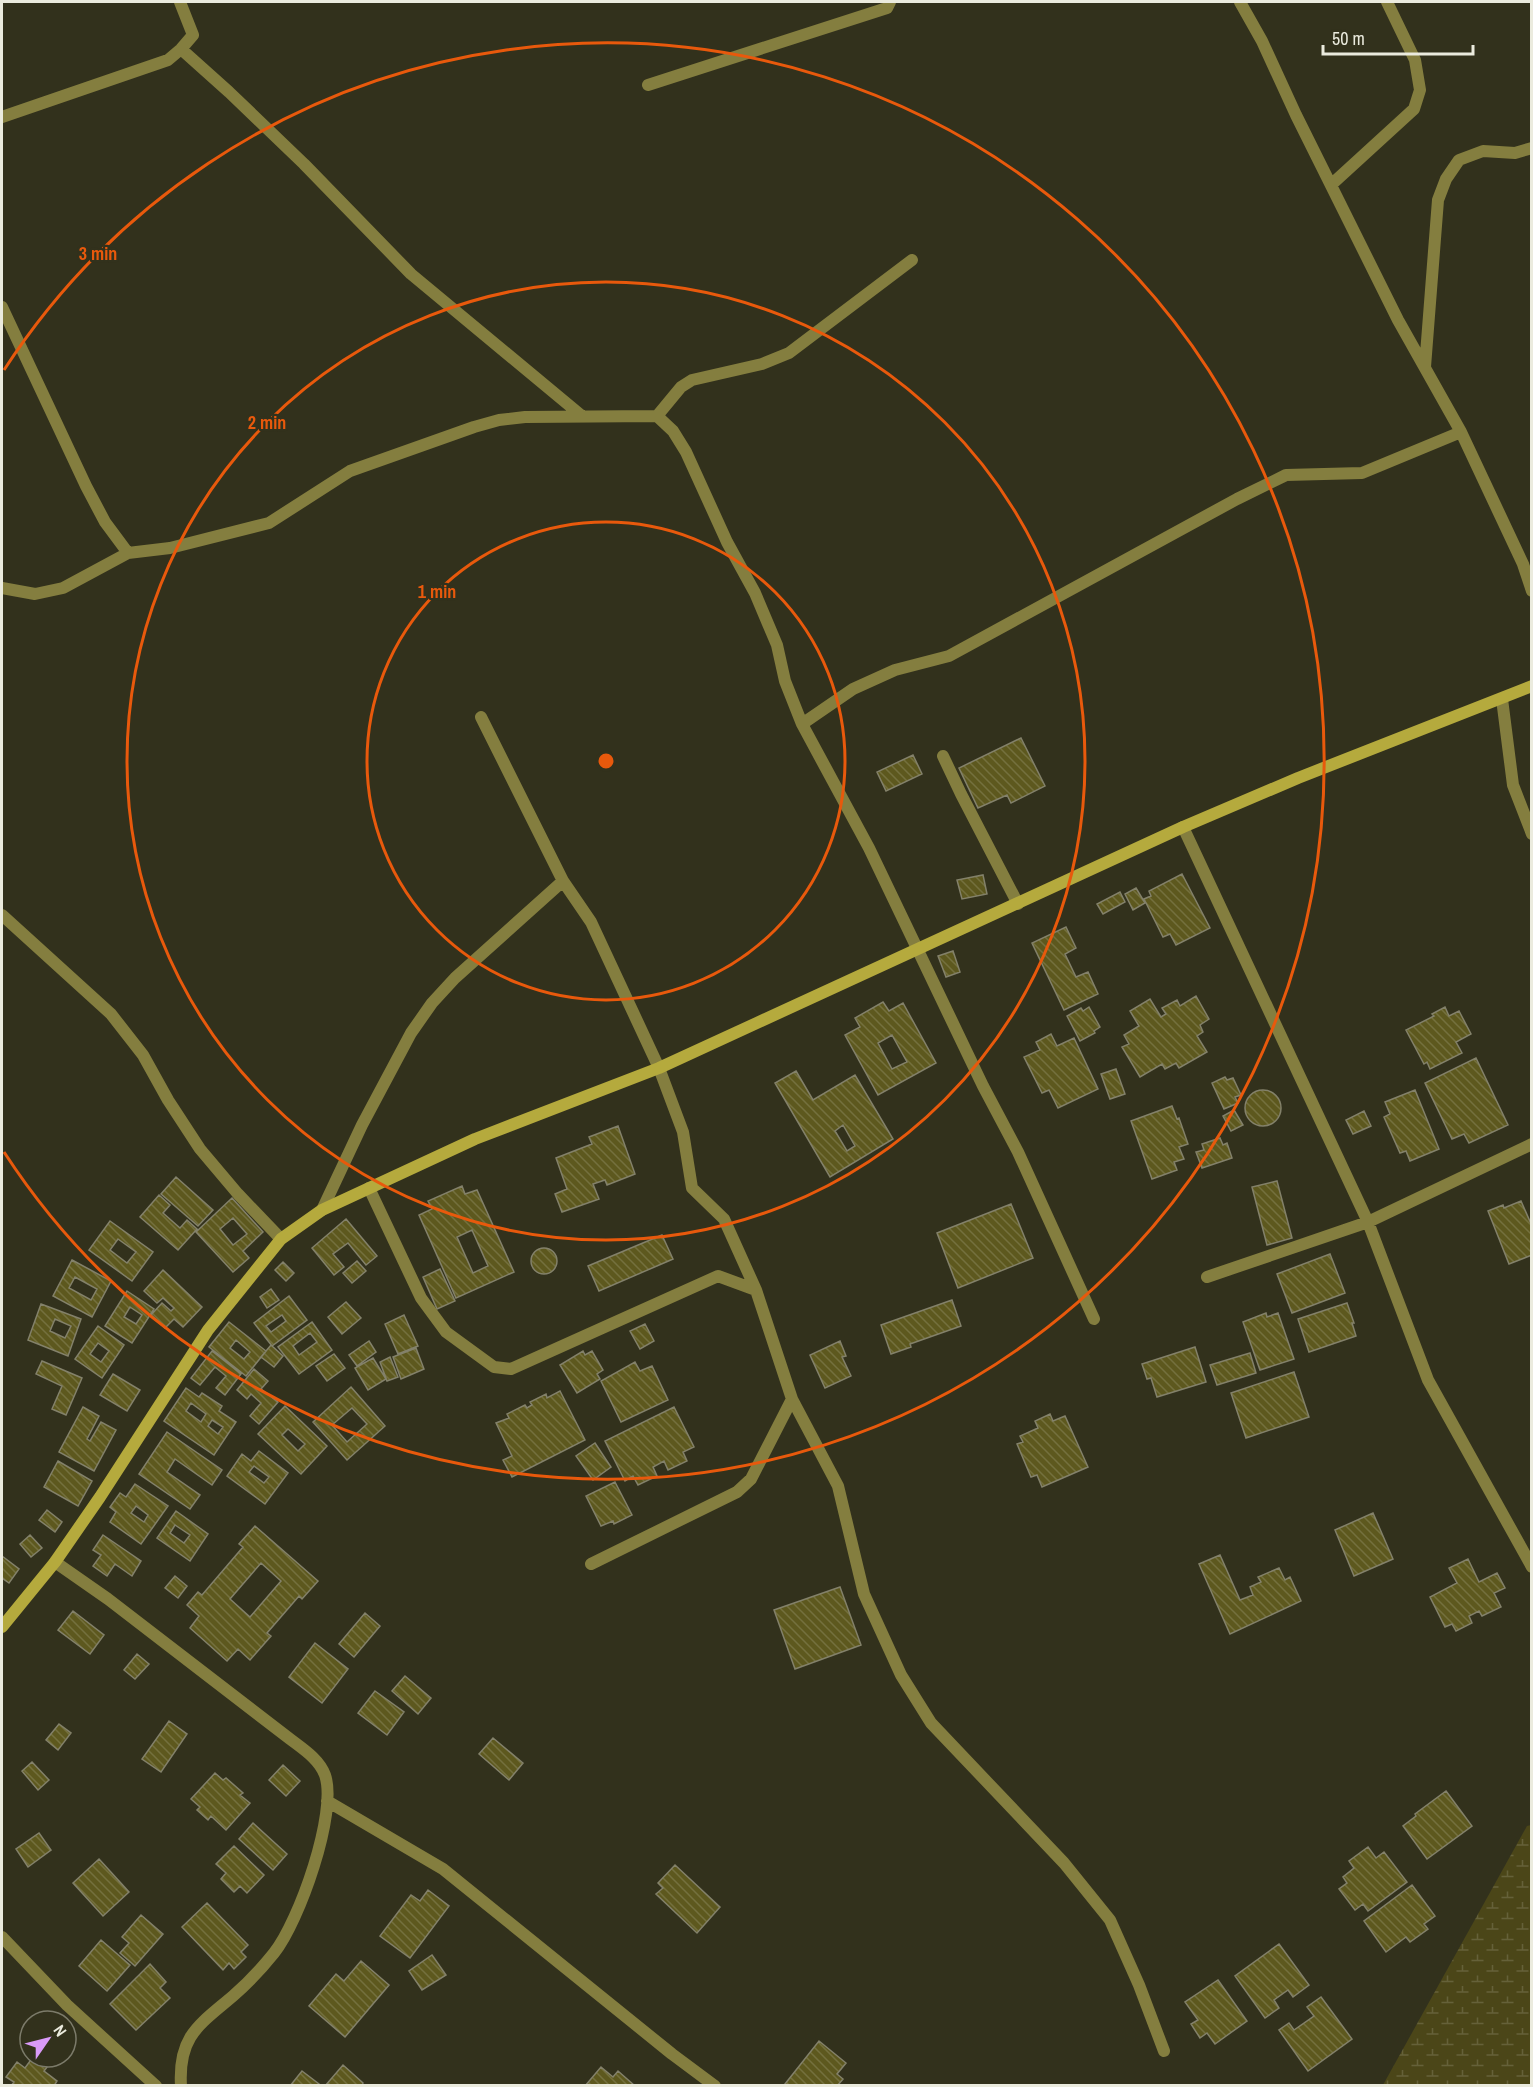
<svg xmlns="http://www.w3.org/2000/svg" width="1533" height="2087" viewBox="0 0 1533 2087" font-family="'Archivo Narrow',sans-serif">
<defs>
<pattern id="wetland-marsh" width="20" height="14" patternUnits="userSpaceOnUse" patternTransform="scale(1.5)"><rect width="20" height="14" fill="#4b4618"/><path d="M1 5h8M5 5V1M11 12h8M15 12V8" fill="none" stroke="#656139"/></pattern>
<pattern id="building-back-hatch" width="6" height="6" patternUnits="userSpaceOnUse" patternTransform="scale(1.5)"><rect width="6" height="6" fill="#5d581e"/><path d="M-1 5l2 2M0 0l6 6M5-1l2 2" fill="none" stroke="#74703e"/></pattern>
</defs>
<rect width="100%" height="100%" fill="#32311c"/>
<path fill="url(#wetland-marsh)" d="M1531 1825V2085H1383L1527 1826Z"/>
<path fill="url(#building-back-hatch)" stroke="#83816a" stroke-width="1.5" fill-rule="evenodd" d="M1021 738 1045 786 1011 803 1007 795 978 808 959 768Z
M913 755 922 774 886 791 877 772Z
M1182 874 1210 928 1176 945 1170 934 1163 937 1144 899 1151 896 1149 891Z
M983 875 987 894 962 899 957 880Z
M1136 888 1145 903 1133 910 1125 894Z
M1120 892 1125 902 1103 914 1097 904Z
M1066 927 1076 948 1065 954 1076 977 1088 972 1098 994 1064 1010 1032 943Z
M953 951 960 972 946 977 938 956Z
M1196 996 1209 1019 1200 1025 1203 1032 1197 1036 1207 1052 1179 1068 1176 1063 1165 1069 1162 1064 1140 1077 1122 1047 1129 1044 1124 1035 1139 1026 1130 1011 1150 999 1161 1017 1166 1014 1162 1008 1177 1000 1180 1006Z
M883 1002 889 1011 903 1003 936 1063 878 1095 845 1035 860 1027 855 1018ZM892 1035 907 1062 892 1069 878 1043Z
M1089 1007 1100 1027 1094 1031 1095 1033 1080 1041 1067 1016 1081 1008 1083 1011Z
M1445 1007 1449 1016 1459 1011 1471 1034 1456 1042 1462 1053 1430 1069 1427 1062 1424 1064 1406 1030 1434 1016 1432 1014Z
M1051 1034 1057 1046 1074 1038 1098 1089 1058 1108 1049 1090 1042 1093 1024 1057 1040 1050 1036 1042Z
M1476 1058 1508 1125 1469 1143 1464 1134 1452 1139 1425 1083Z
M1116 1069 1125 1094 1110 1099 1101 1074Z
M796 1071 813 1100 855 1075 893 1139 830 1177 775 1083ZM843 1125 855 1146 847 1151 835 1131Z
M1225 1077 1227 1080 1233 1078 1241 1095 1235 1097 1238 1103 1224 1109 1212 1083Z
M1245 1108a18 18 0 1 1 36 0a18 18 0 1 1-36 0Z
M1415 1090 1439 1149 1410 1161 1406 1151 1400 1153 1384 1117 1390 1114 1385 1102Z
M1172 1106 1177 1119 1179 1118 1188 1144 1179 1147 1184 1159 1174 1162 1177 1170 1152 1179 1131 1121Z
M1234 1110 1243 1125 1231 1131 1223 1116Z
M1364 1111 1371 1126 1353 1134 1346 1120Z
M618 1126 635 1174 607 1185 605 1180 593 1184 599 1199 562 1212 555 1194 567 1189 556 1158 592 1144 589 1137Z
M1220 1138 1223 1145 1227 1143 1232 1158 1202 1168 1196 1152 1204 1150 1202 1144Z
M176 1177 213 1210 198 1226 161 1194Z
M1277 1181 1292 1238 1267 1245 1252 1187Z
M462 1186 465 1194 477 1190 514 1272 456 1298 419 1215 432 1209 428 1201ZM472 1230 488 1266 473 1273 457 1237Z
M159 1195 170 1205 163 1213 180 1228 187 1220 197 1229 178 1250 140 1217Z
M232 1198 263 1232 243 1251 249 1258 233 1272 196 1232ZM233 1218 247 1234 233 1245 220 1229Z
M1521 1201 1532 1226V1255L1509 1264 1488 1211 1503 1205 1504 1208Z
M1011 1204 1033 1258 958 1288 937 1233Z
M346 1219 377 1256 366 1265 348 1243 333 1254 344 1267 334 1275 312 1248Z
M110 1221 153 1252 132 1281 89 1250ZM118 1239 136 1252 127 1263 110 1250Z
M662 1235 673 1259 599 1291 588 1266Z
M531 1261a13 13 0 1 1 26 0a13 13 0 1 1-26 0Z
M1330 1254 1345 1293 1292 1313 1277 1274Z
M72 1260 111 1281 92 1317 53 1296ZM75 1277 97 1289 91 1300 69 1288Z
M357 1261 366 1271 352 1283 343 1273Z
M283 1262 294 1273 286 1281 275 1270Z
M440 1269 455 1301 437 1309 423 1277Z
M163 1270 202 1307 183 1327 174 1319 165 1328 151 1315 162 1303 171 1311 174 1308 163 1298 157 1303 144 1291Z
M271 1289 279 1300 267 1308 260 1297Z
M127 1291 154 1309 132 1343 105 1326ZM130 1307 142 1315 136 1324 124 1317Z
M289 1296 307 1320 272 1346 254 1323ZM282 1315 286 1321 271 1332 266 1326Z
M952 1300 961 1326 910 1344 911 1347 891 1354 881 1325Z
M346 1302 361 1318 342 1334 328 1317Z
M1347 1303 1354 1323H1352L1356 1336 1309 1352 1298 1319Z
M41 1304 81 1319 68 1356 28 1340ZM55 1319 71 1326 65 1338 50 1331Z
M1266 1313 1267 1317 1278 1313 1294 1359 1260 1370 1243 1322Z
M404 1315 418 1346 398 1354 385 1324Z
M229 1322 266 1351 246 1376 209 1347ZM236 1340 250 1352 244 1359 230 1348Z
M312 1322 332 1350 299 1374 278 1347ZM310 1333 317 1342 299 1355 293 1346Z
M645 1324 654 1341 640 1349 630 1331Z
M98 1326 124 1345 102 1378 75 1359ZM98 1343 109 1351 101 1362 90 1354Z
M369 1341 376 1352 357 1366 349 1355Z
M840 1341 846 1356 842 1357 851 1376 825 1388 810 1355Z
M271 1345 283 1356 274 1367 261 1357Z
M1195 1347 1206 1382 1157 1397 1151 1378 1147 1379 1142 1364Z
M416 1348 424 1369 401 1379 393 1357Z
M212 1351 241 1374 225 1395 216 1388 226 1376 215 1367 200 1385 191 1378Z
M583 1351 585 1355 592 1351 603 1370 597 1374 600 1379 577 1393 560 1365Z
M1250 1353 1256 1373 1217 1385 1210 1365Z
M334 1354 345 1368 327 1381 316 1366Z
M390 1357 398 1377 387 1381 380 1362Z
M373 1358 386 1379 368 1390 355 1368Z
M42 1361 82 1378 66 1415 52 1409 62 1386 36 1374Z
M635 1362 640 1371 652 1366 668 1400 621 1422 601 1381Z
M254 1369 268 1381 261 1389 278 1402 259 1424 250 1416 261 1403 251 1394 247 1399 237 1390Z
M1294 1372 1309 1417 1246 1438 1231 1393Z
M113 1374 140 1390 127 1411 100 1395Z
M351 1387 385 1426 347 1460 313 1422ZM352 1408 367 1424 347 1442 332 1425Z
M186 1388 199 1397 202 1393 222 1406 219 1411 236 1422 214 1455 164 1421ZM191 1403 206 1414 201 1422 186 1411ZM212 1420 223 1427 218 1434 208 1426Z
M560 1391 585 1440 512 1477 503 1460 512 1456 496 1423 509 1418 507 1414 525 1405 527 1408 532 1405 530 1402 546 1394 547 1398Z
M285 1406 327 1446 301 1474 258 1434ZM288 1429 305 1444 298 1451 282 1435Z
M83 1407 99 1416 87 1439 90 1441 101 1422 116 1430 94 1471 59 1452Z
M674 1407 694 1447 683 1452 687 1461 668 1470 664 1461 653 1467 657 1476 638 1485 633 1476 625 1481 605 1441Z
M1050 1414 1053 1421 1065 1416 1088 1467 1042 1487 1037 1475 1031 1477 1017 1444 1023 1442 1020 1436 1038 1428 1035 1421Z
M167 1432 222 1470 212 1485 175 1459 167 1472 200 1495 190 1509 139 1474Z
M595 1443 611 1467 593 1480 576 1456Z
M259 1451 288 1473 265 1504 227 1476 242 1454 251 1461ZM254 1466 269 1477 264 1483 249 1472Z
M58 1461 92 1481 78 1506 44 1487Z
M615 1482 632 1515 614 1524 613 1521 601 1526 586 1496Z
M135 1484 168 1506 141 1544 110 1522 116 1512 110 1507 120 1493 126 1497ZM136 1506 148 1515 144 1522 131 1513Z
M47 1510 62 1522 55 1532 39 1520Z
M176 1511 208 1534 190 1561 157 1538ZM175 1525 190 1535 184 1543 170 1533Z
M1373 1513 1393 1559 1354 1576 1335 1530Z
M255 1526 318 1581 302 1599 299 1596 267 1633 271 1636 250 1660 238 1649 227 1661 190 1628 199 1616 187 1605 198 1592 202 1595 243 1547 239 1544ZM261 1563 281 1581 250 1617 230 1599Z
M30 1535 42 1548 31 1557 20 1544Z
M103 1535 141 1561 132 1576 115 1564 107 1576 93 1566 101 1555 93 1550Z
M1220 1555 1240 1600 1253 1595 1250 1587 1261 1582 1258 1577 1279 1568 1285 1580 1290 1577 1301 1601 1230 1634 1199 1564Z
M2 1556 19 1569 9 1583 2 1578Z
M1468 1559 1479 1582 1497 1573 1505 1588 1494 1593 1501 1607 1482 1616 1479 1611 1469 1616 1472 1623 1456 1631 1452 1624 1445 1627 1430 1597 1457 1583 1449 1568Z
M175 1576 187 1586 178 1598 165 1588Z
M840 1587 861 1645 795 1669 774 1610Z
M73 1611 104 1635 90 1654 58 1630Z
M365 1613 380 1626 354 1657 339 1644Z
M315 1643 348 1669 322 1703 289 1677Z
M137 1654 149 1664 135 1679 124 1670Z
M405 1676 431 1698 418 1714 392 1691Z
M375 1691 404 1712 387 1735 358 1713Z
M169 1721 187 1734 161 1772 142 1759Z
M59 1724 71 1733 58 1750 46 1740Z
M493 1738 523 1763 509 1780 479 1754Z
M32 1762 49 1780 38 1790 22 1771Z
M283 1765 300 1781 286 1796 269 1780Z
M215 1773 223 1780 226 1778 243 1793 240 1795 250 1803 226 1830 211 1816 208 1820 197 1810 200 1807 191 1799Z
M1446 1791 1472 1826 1427 1859 1403 1826 1416 1816 1415 1814Z
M253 1823 287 1854 273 1870 239 1839Z
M39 1833 51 1850 28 1867 16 1849Z
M234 1846 264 1875 247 1893 240 1886 234 1892 221 1879 226 1873 216 1864Z
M1368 1847 1376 1858 1384 1852 1407 1882 1368 1911 1363 1904 1355 1910 1339 1889 1347 1883 1343 1877 1354 1868 1349 1861Z
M99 1859 129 1892 103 1916 73 1883Z
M675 1865 720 1907 697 1933 656 1894 663 1888 658 1883Z
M1412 1885 1435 1916 1424 1924 1428 1929 1410 1942 1406 1937 1386 1952 1364 1921Z
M428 1890 449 1906 410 1958 380 1936 411 1895 420 1901Z
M207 1903 248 1945 241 1952 246 1957 234 1969 229 1963 223 1970 182 1927Z
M141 1915 163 1934 135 1966 120 1953 129 1943 122 1937Z
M101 1940 130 1965 107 1991 79 1966Z
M1279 1944 1309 1985 1293 1997 1288 1990 1274 2000 1279 2008 1265 2018 1235 1976Z
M432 1955 446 1975 422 1990 409 1971Z
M361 1961 389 1985 345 2037 309 2006 336 1974 344 1981Z
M150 1964 166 1982 160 1988 170 1998 136 2030 110 2004Z
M1218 1980 1247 2021 1215 2044 1207 2033 1200 2038 1191 2024 1198 2020 1185 2002Z
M1321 1997 1352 2039 1308 2071 1279 2030 1289 2023 1294 2030 1314 2016 1307 2007Z
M819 2041 846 2063 837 2074 843 2079 837 2086H787L785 2084Z
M33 2057H44L51 2062 44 2071 57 2081 54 2086H11L14 2082 6 2077 17 2062 25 2068Z
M343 2065 363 2083 362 2086H325Z
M601 2067 613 2077 618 2071 635 2086H585Z
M302 2071 319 2084 318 2086H290Z"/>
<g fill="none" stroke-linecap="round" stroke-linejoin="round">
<path stroke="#847e3f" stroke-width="12" d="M1240 2 1262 41 1296 115 1398 320 1461 432 1523 564 1532 591
M181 49 229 92 304 164 411 274 582 416
M648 85 887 8 890 2
M2 117 168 60 181 49 193 35 180 2
M1332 184 1414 109 1420 90 1415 60 1387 2
M2 307 86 486 105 522 128 553
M1425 367 1438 200 1446 179 1459 160 1483 151 1515 153 1532 148
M657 416 681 387 692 380 762 364 789 353 912 260
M2 588 35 594 63 588 128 553 170 548 269 523 350 471 474 427 499 420 525 417 657 416 673 431 686 452 727 542 755 593 777 645 785 681 802 724 869 848 983 1086 1018 1152 1094 1319
M1502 699 1513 785 1532 834
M481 717 563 881 591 922 659 1068 683 1132 692 1188 724 1219 756 1290 792 1399 838 1486 864 1594 901 1675 931 1723 1064 1863 1110 1920 1139 1985 1164 2051
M802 724 853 689 895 670 949 656 1237 499 1286 475 1362 473 1461 432
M943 756 961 794 1018 904
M1183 827 1368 1222 1428 1380 1532 1567
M2 915 111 1014 143 1055 168 1100 200 1149 238 1194 281 1239
M369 1188 421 1298 446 1332 494 1367 511 1369 718 1276 756 1290
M322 1210 362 1125 411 1033 432 1003 455 978 563 881
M1207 1277 1368 1222 1532 1144
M55 1562 108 1599 290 1739C303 1749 319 1759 325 1775 338 1812 299 1922 274 1953 262 1968 248 1983 233 1996 199 2025 178 2036 181 2086
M591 1564 737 1492 751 1479 792 1399
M327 1801 443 1869 672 2054 715 2086
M2 1937 67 2005 156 2086"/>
<path stroke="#b5aa3d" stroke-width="12" d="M2 1627 55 1562 100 1497 208 1330 281 1239 322 1210 475 1139 659 1068 1183 827 1298 778 1532 686"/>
</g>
<g fill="none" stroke="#e8590c" stroke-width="3">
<circle cx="606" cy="761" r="239"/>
<circle cx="606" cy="761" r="479"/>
<path d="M4 370A718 718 0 1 1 4 1152"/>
</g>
<circle cx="606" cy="761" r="9" fill="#e8590c" stroke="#32311c" stroke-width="3"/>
<g font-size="18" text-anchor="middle" font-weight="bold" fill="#e8590c" stroke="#32311c" stroke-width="4.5" stroke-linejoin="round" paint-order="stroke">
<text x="98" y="260">3 min</text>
<text x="267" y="429">2 min</text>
<text x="437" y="598">1 min</text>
</g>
<rect width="1533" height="2087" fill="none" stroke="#ebebde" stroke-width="6"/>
<g transform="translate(48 2039) rotate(55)"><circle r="28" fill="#32311c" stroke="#7c7b6a" stroke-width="1.5"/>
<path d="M0-4.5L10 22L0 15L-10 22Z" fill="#d99af8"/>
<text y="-9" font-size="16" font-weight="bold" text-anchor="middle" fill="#ebebde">N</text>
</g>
<path d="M1323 45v9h150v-9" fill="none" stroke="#ebebde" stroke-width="3"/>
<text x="1332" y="45" font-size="18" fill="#ebebde" stroke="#32311c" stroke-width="4.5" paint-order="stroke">50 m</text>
</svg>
